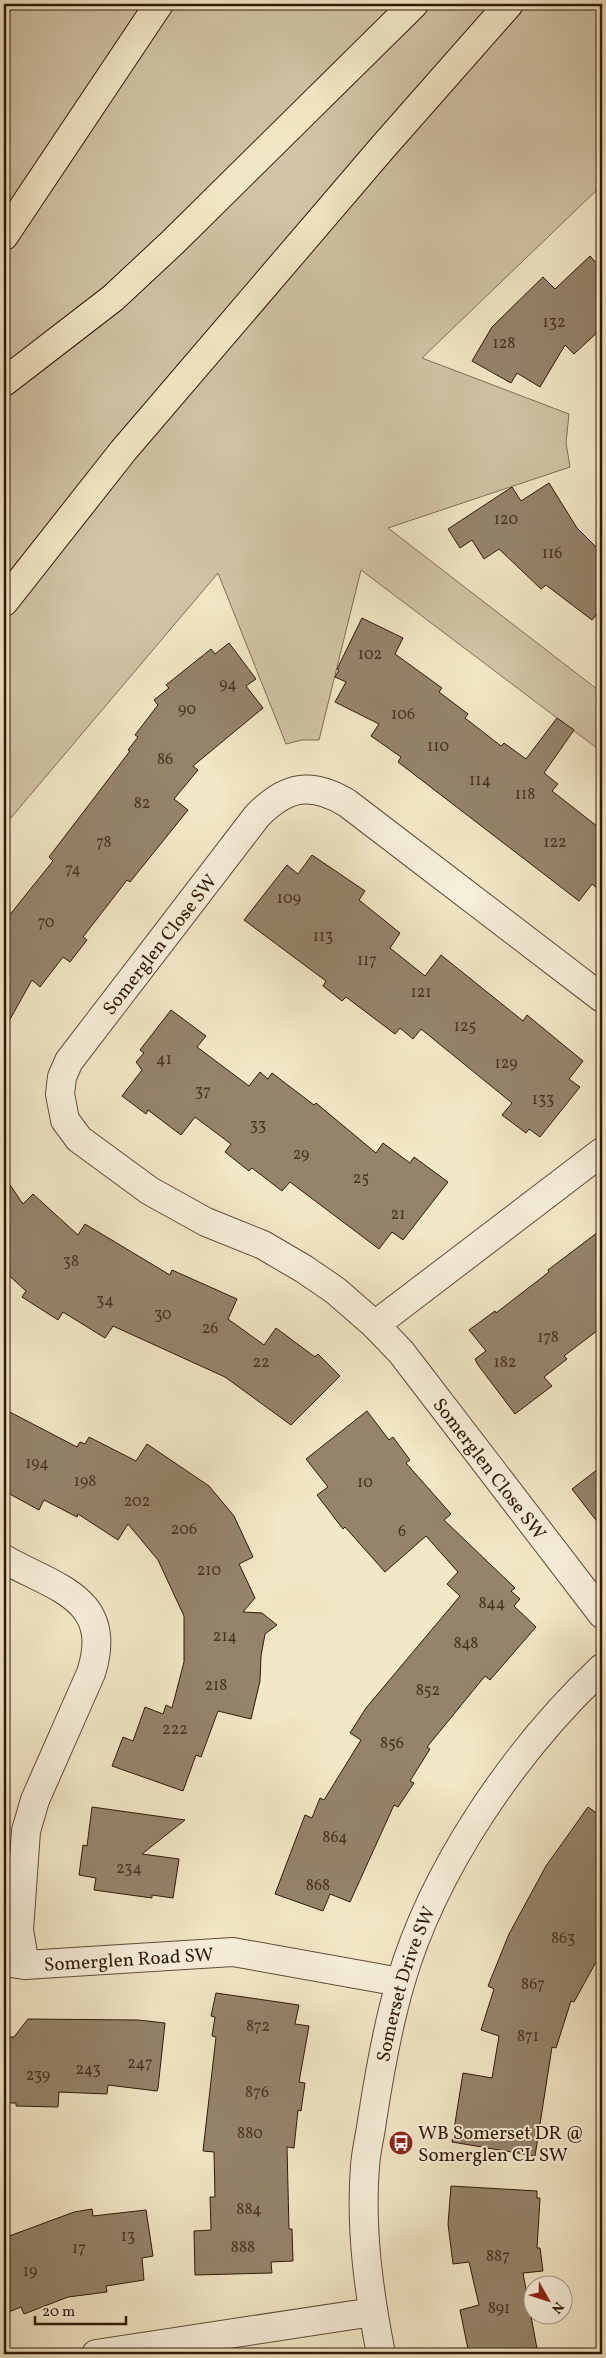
<svg xmlns="http://www.w3.org/2000/svg" width="606" height="2358" viewBox="0 0 606 2358" font-family="Vollkorn,serif">
<rect width="100%" height="100%" fill="#f2e7c6"/>
<filter id="stains"><feTurbulence type="fractalNoise" baseFrequency=".004" numOctaves="4"/><feColorMatrix values="0 0 0 0 .2 0 0 0 0 .09 0 0 0 0 .02 0 0 0 .5 -.17"/></filter>
<radialGradient id="worn" r=".72"><stop offset=".6" stop-color="#630" stop-opacity="0"/><stop offset="1" stop-color="#630" stop-opacity=".3"/></radialGradient>
<path fill="#d1c4a6" stroke="#806e57" d="M4 4H602V185L422 358 569 414 566 443 570 467 388 528 602 693V752L361 570 319 740H302L286 744 218 573 4 826Z"/>
<path fill="#95846b" stroke="#301908" d="M590 256 602 269V328L574 354 565 345 540 387 517 373 511 383 472 361 492 327 543 277 555 289Z
M549 483 577 528 602 553V607L592 620 546 585 541 589 499 549 484 559 472 540 460 548 448 529 512 487 521 501Z
M362 618 403 638 395 654 442 688 439 692 468 714 465 718 501 746 504 743 526 759 557 718 574 730 544 773 558 784 552 791 602 830V892L592 884 579 901 398 762 401 757 371 736 379 724 335 702 346 682 335 677 339 670 337 669Z
M229 643 256 679 246 686 263 708 193 766 198 770 174 799 188 810 130 882 127 880 83 937 87 940 70 962 63 957 40 987 32 980 4 1030V922L53 861 49 857 130 751 128 750 138 737 135 735 158 705 154 700 169 688 166 685 211 649 215 654Z
M312 855 365 891 359 900 400 933 390 948 425 976 441 955 523 1021 527 1015 583 1061 569 1079 580 1087 540 1137 529 1129 526 1133 502 1115 512 1103 421 1029 413 1039 400 1028 395 1034 346 997 342 1001 323 986 326 981 244 920 287 865 298 874Z
M171 1010 206 1036 197 1047 249 1086 260 1072 268 1079 272 1073 314 1105 316 1103 376 1153 383 1143 410 1163 414 1157 448 1182 403 1240 392 1232 379 1249 290 1182 282 1191 252 1168 249 1171 225 1152 231 1144 195 1117 181 1135 148 1110 146 1114 122 1096 142 1070 136 1062 144 1053 140 1050Z
M4 1176 23 1204 33 1194 78 1235 85 1224 170 1275 172 1270 237 1299 228 1319 264 1345 276 1328 315 1357 318 1354 340 1376 291 1425 225 1377 113 1326 105 1338 63 1312 58 1320 22 1297 26 1291 4 1271Z
M602 1229V1327L564 1356 567 1359 544 1377 552 1386 515 1414 478 1365 475 1359 486 1351 469 1330 495 1311 496 1313 549 1272 548 1270Z
M4 1409 77 1447 80 1442 85 1444 89 1437 136 1461 147 1444 209 1486 234 1516 253 1557 239 1564 255 1598 243 1612 262 1613 277 1625 265 1634 261 1656 260 1681 251 1719 218 1711 201 1757 196 1755 183 1791 112 1766 123 1737 133 1741 145 1707 163 1714 166 1705 172 1708 184 1662V1616L158 1560 128 1524 118 1540 78 1514 77 1517 44 1500 39 1510 4 1491Z
M367 1411 389 1440 393 1437 410 1460 406 1463 451 1514 444 1520 515 1588 511 1591 520 1599 514 1606 536 1627 490 1680 485 1676 427 1747 430 1749 410 1781 414 1783 398 1807 394 1805 350 1902 330 1894 323 1911 275 1894 305 1815 312 1818 320 1798 324 1800 361 1740 350 1733 366 1708 460 1596 447 1584 458 1572 426 1536 385 1572 345 1527 343 1529 317 1495 328 1487 306 1459Z
M602 1466V1528L572 1489Z
M92 1807 185 1820 142 1854 179 1859 173 1898 152 1895V1898L94 1890 96 1878 79 1875 83 1845 87 1846Z
M588 1807 602 1817V1951L574 2002 571 2001 556 2048 552 2047 535 2156 452 2142 463 2073 492 2078 499 2036 481 2030 494 1989 488 1986 509 1934 546 1866Z
M216 1993 299 2005 295 2024 309 2026 299 2082 305 2083 301 2111 298 2110 294 2148 287 2147 289 2229H292L293 2261 271 2262 272 2273 195 2275 194 2231 211 2230 210 2197H215L214 2152 203 2151 216 2037 212 2036 215 2017 211 2016Z
M28 2019 138 2020 165 2023 158 2088 157 2091 108 2085 107 2094 59 2092 58 2107 16 2106V2103H4V2037H14Z
M451 2186 537 2191V2198H540L537 2248H540L543 2271 523 2273 538 2354H469L460 2310 479 2305 469 2262 453 2264 448 2224Z
M92 2209 93 2216 146 2210 153 2256 142 2258 144 2280 106 2286 107 2292 68 2297 24 2314 21 2307 4 2314V2238L74 2212Z"/>
<g fill="none" stroke-linecap="round" stroke-linejoin="round">
<defs>
<g id="minor">
<path id="s1" d="M602 998 347 803C311 781 286 786 257 816L69 1061 62 1077 60 1094 65 1120 79 1139 150 1191 206 1222 263 1245 304 1269 336 1291 375 1325 401 1352 602 1614"/>
<path d="M375 1325 602 1152"/>
<path d="M4 1559C55 1588 115 1598 91 1673L35 1800 26 1831 19 1930 25 1965"/>
<path id="s2" d="M4 1962 25 1965 233 1952 400 1982"/>
<path d="M96 2354 373 2312"/>
<path id="s3" d="M381 2354C369 2293 360 2229 365 2166 366 2151 370 2136 372 2121 379 2075 387 2029 400 1984 433 1869 515 1750 602 1668"/>
</g>
<path id="major" d="M4 602 123 451 383 147 509 4"/>
<path id="highway" d="M4 236 159 4
M4 382 113 298 173 242 414 4"/>
</defs>
<use href="#minor" stroke="#604c38" stroke-width="30"/>
<use href="#major" stroke="#301908" stroke-width="30"/>
<use href="#highway" stroke="#301908" stroke-width="30"/>
<use href="#minor" stroke="#f7efda" stroke-width="28"/>
<use href="#major" stroke="#f2e7c6" stroke-width="28"/>
<use href="#highway" stroke="#f2e7c6" stroke-width="28"/>
</g>
<defs>
<symbol id="bus-disc" viewBox="-11 -11 22 22"><circle r="9.5" fill="#8f2418" stroke="#f7efda"/><path d="M-5-6H5V4H4V6H2V4H-2V6H-4V4H-5ZM-3.5-4V0h7V-4ZM-3.5 1.2v1.5H-2V1.2ZM2 1.2v1.5H3.5V1.2Z" fill="#fff"/></symbol>
</defs>
<g fill-rule="evenodd">
<use href="#bus-disc" x="387" y="2129" width="28" height="28"/>
</g>
<g text-anchor="middle" stroke-width="4" stroke-linejoin="round" paint-order="stroke">
<g font-size="16" fill="#493421">
<text x="554" y="327">132</text>
<text x="504" y="348">128</text>
<text x="506" y="524">120</text>
<text x="552" y="558">116</text>
<text x="370" y="659">102</text>
<text x="228" y="689">94</text>
<text x="187" y="714">90</text>
<text x="403" y="719">106</text>
<text x="438" y="751">110</text>
<text x="165" y="764">86</text>
<text x="480" y="785">114</text>
<text x="525" y="799">118</text>
<text x="142" y="808">82</text>
<text x="104" y="847">78</text>
<text x="555" y="847">122</text>
<text x="73" y="874">74</text>
<text x="289" y="903">109</text>
<text x="46" y="927">70</text>
<text x="323" y="941">113</text>
<text x="367" y="965">117</text>
<text x="421" y="997">121</text>
<text x="465" y="1031">125</text>
<text x="164" y="1064">41</text>
<text x="506" y="1068">129</text>
<text x="203" y="1096">37</text>
<text x="543" y="1104">133</text>
<text x="258" y="1130">33</text>
<text x="301" y="1159">29</text>
<text x="361" y="1183">25</text>
<text x="398" y="1219">21</text>
<text x="71" y="1266">38</text>
<text x="105" y="1305">34</text>
<text x="163" y="1319">30</text>
<text x="210" y="1333">26</text>
<text x="548" y="1342">178</text>
<text x="261" y="1367">22</text>
<text x="505" y="1367">182</text>
<text x="37" y="1468">194</text>
<text x="85" y="1486">198</text>
<text x="365" y="1487">10</text>
<text x="137" y="1506">202</text>
<text x="184" y="1534">206</text>
<text x="402" y="1536">6</text>
<text x="209" y="1575">210</text>
<text x="492" y="1608">844</text>
<text x="225" y="1641">214</text>
<text x="466" y="1648">848</text>
<text x="216" y="1690">218</text>
<text x="428" y="1695">852</text>
<text x="175" y="1734">222</text>
<text x="392" y="1748">856</text>
<text x="335" y="1842">864</text>
<text x="129" y="1873">234</text>
<text x="318" y="1890">868</text>
<text x="563" y="1943">863</text>
<text x="533" y="1989">867</text>
<text x="258" y="2031">872</text>
<text x="528" y="2041">871</text>
<text x="140" y="2068">247</text>
<text x="88" y="2074">243</text>
<text x="38" y="2080">239</text>
<text x="257" y="2097">876</text>
<text x="250" y="2138">880</text>
<text x="249" y="2214">884</text>
<text x="128" y="2241">13</text>
<text x="243" y="2252">888</text>
<text x="79" y="2253">17</text>
<text x="498" y="2261">887</text>
<text x="30" y="2276">19</text>
<text x="499" y="2313">891</text>
</g>
<g font-size="19" fill="#301908" stroke="#f7efda">
<text transform="translate(159 944) rotate(-52)" y="7">Somerglen Close SW</text>
<text dy="7" stroke="none"><textPath href="#s1" startOffset="1351">Somerglen Close SW</textPath></text>
<text dy="7" stroke="none"><textPath href="#s2" startOffset="125">Somerglen Road SW</textPath></text>
<text dy="7" stroke="none"><textPath href="#s3" startOffset="376">Somerset Drive SW</textPath></text>
</g>
<g font-size="19" fill="#301908" stroke="#f7efda" text-anchor="start">
<text x="418" y="2139">WB Somerset DR @<tspan x="418" dy="22">Somerglen CL SW</tspan></text>
</g>
</g>
<rect width="606" height="2358" fill="none" stroke="#f2e7c6" stroke-width="20"/>
<rect x="5" y="5" width="596" height="2348" fill="none" stroke="#301908" stroke-width="2.5"/>
<rect x="10" y="10" width="586" height="2338" fill="none" stroke="#301908"/>
<g transform="translate(548 2300) rotate(129)"><circle r="24" fill="#f7efda" stroke="#a79986"/>
<path d="M0-4L9 19L0 12L-9 19Z" fill="#8f2418"/>
<text y="-8" font-size="14" font-weight="bold" text-anchor="middle" fill="#301908">N</text>
</g>
<path d="M35 2316v8h91v-8" fill="none" stroke="#301908" stroke-width="2.5"/>
<text x="42" y="2316" font-size="15" fill="#301908" stroke="#f7efda" stroke-width="4" paint-order="stroke">20 m</text>
<rect width="100%" height="100%" filter="url(#stains)"/>
<rect width="100%" height="100%" fill="url(#worn)"/>
</svg>
